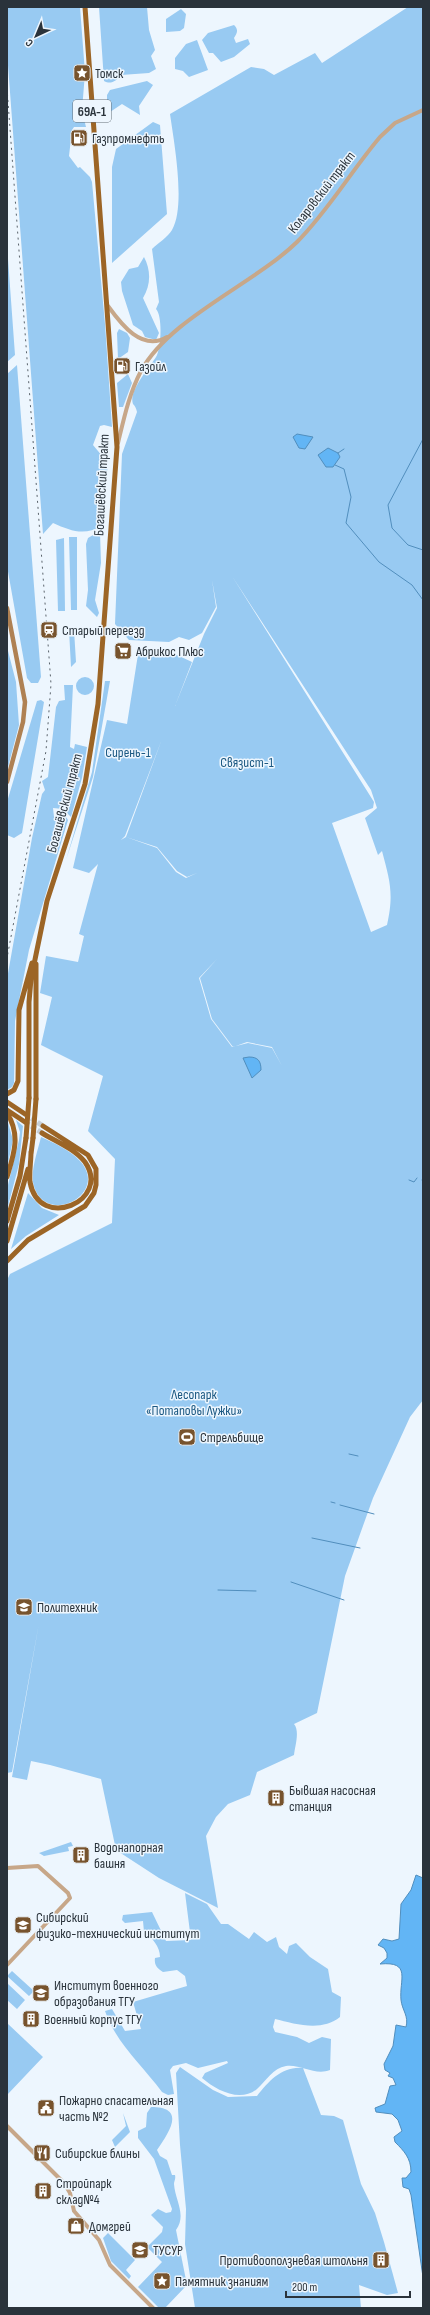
<svg xmlns="http://www.w3.org/2000/svg" width="430" height="2315" viewBox="0 0 430 2315" font-family="'Sofia Sans Condensed',sans-serif">
<rect width="100%" height="100%" fill="#edf6fe"/>
<path fill="#98caf2" fill-rule="evenodd" d="M7 7H80L85 73 82 110 79 111 80 119H84L86 127H74L72 130 69 156 78 168 80 167 90 177 92 182 105 324 112 427 104 425 100 426 93 445 108 463 102 526C84 536 71 531 53 523L43 534 7 52Z
M99 7H147L149 30 155 50 151 56 156 69 149 73 121 75C116 81 111 85 104 81Z
M408 7H423V1400L410 1417 373 1498 345 1576 317 1713 294 1724C300 1731 295 1746 294 1755L257 1772 250 1795 228 1804 216 1817 206 1836 218 1908 159 1878 116 1850 101 1779 50 1765 31 1761 27 1780 12 1777 39 1623 12 1772 7 1773V1280L10 1274 112 1223 115 1159 88 1131 103 1076 41 1045 52 997 40 993 46 956 78 962 84 936 79 934 98 864 89 873 73 868 107 720 127 724 139 648 177 655 192 662 175 706 204 634 217 608 212 580 216 607 202 633 189 640 179 637 169 642 129 640 115 624 122 454 137 412C136 408 135 406 133 404 128 391 150 367 156 357 161 350 163 316 156 309L159 302 152 249C158 243 168 237 172 230 186 206 174 142 170 114L251 67 264 69 274 75 315 53 322 63ZM232 576 371 790 377 808 365 818 378 855 382 851C390 881 394 894 387 925L371 932 332 823 373 808 374 802ZM162 739 126 837 157 847 177 871 187 877 197 873 186 878 176 872 157 848 126 837 121 840 125 836ZM217 959 200 978 212 1019 233 1047 247 1042 272 1047 282 1066 272 1048 248 1043 232 1047 211 1019 199 978Z
M181 9 186 14 184 28 180 31 166 32V19Z
M234 25C239 30 237 33 234 38L236 43 248 39 250 44 234 57 221 62 213 53H209L202 40 208 33Z
M197 40 208 70 189 77 183 71 175 69V58L186 44Z
M147 81 153 85 139 106 140 115 122 104 107 114V95L110 90Z
M153 122 160 125 167 214 112 263V167L116 149Z
M7 245 15 355 7 362Z
M144 257C151 270 151 285 143 298L159 333 156 340 145 337 142 331 133 325 122 291 121 282 129 269 138 267Z
M119 329 127 333 130 338 128 352 118 359 117 333Z
M17 365 41 677 38 683H31L27 678 7 566V374Z
M128 374 132 383 123 407H119L117 383Z
M98 532 100 533 101 563 95 600 99 613 97 617 86 606 88 590 86 544 88 538Z
M69 537H77V610H71Z
M64 538 65 611H58L56 540Z
M69 630H74L76 662 71 667Z
M7 647 16 682 19 725 7 771Z
M76 686a9 9 0 1 1 18 0a9 9 0 1 1-18 0Z
M105 681H110L93 777 66 860 92 772Z
M64 685H73L70 747 74 749 75 744 87 747 82 778 71 817 63 809 53 808 54 817H66L68 820 29 950 15 1021 14 1083 12 1087 7 1090V979L32 838 42 794 45 790 42 781 48 777 56 707 59 701 65 700Z
M41 700 44 702 42 714 22 833 14 838 7 835V802L37 701Z
M7 1119 13 1140 7 1168Z
M16 1120 23 1126 19 1164 7 1210V1189L19 1140 20 1132Z
M41 1137C54 1143 70 1150 80 1161 111 1195 42 1229 33 1182 31 1169 38 1150 41 1137Z
M28 1193 42 1208 59 1215 26 1236 11 1249Z
M71 1842 73 1846 68 1847 69 1851 44 1856 39 1853Z
M185 1893 207 1904 221 1924H228L249 1939 254 1932 267 1942 276 1937 279 1947 287 1954 289 1946 296 1943 310 1957 328 1969 332 1992 341 1997 340 2017C322 2032 295 2024 275 2019L273 2027 275 2032 297 2037 309 2043 322 2037 331 2039 330 2070C315 2076 301 2064 286 2066 273 2068 266 2081 257 2089 240 2103 216 2090 202 2078L205 2073 228 2063 227 2061 198 2068 186 2063 173 2066 170 2070 174 2094 168 2095 162 2092C142 2065 116 2043 105 2011L112 2009 125 2031 141 2029 133 2002 187 1986 185 1976 177 1970 163 1972C157 1968 154 1965 155 1958L160 1957C160 1947 152 1937 144 1932L143 1921 125 1923 122 1920 123 1915 152 1912 166 1941 191 1940Z
M12 1971 34 1991 29 1996 7 1976Z
M7 1983 25 2000 17 2009 7 2000Z
M7 2023 43 2057 7 2095Z
M180 2067 213 2090 228 2097 257 2096C269 2081 282 2066 303 2068L321 2115 334 2116 343 2120 361 2184 375 2213 384 2242 398 2293 387 2295 359 2285 361 2308H195L185 2244 186 2209 180 2145 176 2073Z
M151 2107C187 2107 169 2132 157 2150L160 2156 167 2160 172 2175H175C176 2179 174 2181 174 2184 175 2200 187 2215 176 2230L187 2285 165 2308H159L138 2287 162 2262 147 2247 162 2232 163 2227 151 2215 158 2209 166 2213 171 2212 172 2209 154 2159 138 2138V2131L146 2127 147 2113Z
M123 2113 130 2132 115 2147 112 2140 126 2126Z
M108 2233 135 2260 126 2270 131 2276 129 2279 111 2261 103 2238Z"/>
<path fill="#62b5f5" stroke="#518ebd" d="M297 434 313 437 305 449 299 448 293 437Z
M328 448 338 453 340 457 333 467H326L318 455Z
M249 1057C258 1057 261 1061 261 1070L252 1078 243 1058Z
M416 1875 423 1878V2277L411 2195 409 2189 403 2187 402 2178H406L411 2172C411 2158 404 2151 395 2142L394 2137 402 2131 398 2120 392 2114 376 2112 375 2108 385 2104 390 2086 396 2085 393 2078 388 2076 390 2073 385 2070 384 2064 393 2046 396 2025 406 2027C409 2016 402 2010 401 2000 399 1980 412 1961 380 1964L387 1958V1953L384 1948 378 1945 383 1939 392 1941 399 1939 401 1904 411 1890Z"/>
<g fill="none" stroke-linecap="round" stroke-linejoin="round">
<path stroke="#518ebd" stroke-width="1" d="M423 439 388 505 392 528 408 545 423 550
M338 453 344 449
M335 465 344 469 351 497 346 523 379 562 412 585 423 600
M409 1180 414 1182 417 1178
M422 1180H423
M349 1454 358 1456
M331 1502 335 1503
M340 1505 374 1514
M312 1538 360 1548
M291 1582 344 1600
M218 1590 256 1591"/>
<path stroke="#c6cfd7" stroke-width="5" stroke-dasharray="5 2.5" stroke-linecap="butt" d="M25 1114 43 1126
M25 1122 42 1133"/>
<path stroke="#c7a789" stroke-width="4" d="M108 306C121 324 142 352 167 337
M118 443C124 418 129 394 141 371 170 318 254 284 297 242 328 211 352 170 380 137L395 123 423 110
M7 1868 38 1866 68 1893 70 1898 7 1965
M7 2126 64 2183 70 2193 74 2211 99 2240 110 2265 153 2308"/>
<path stroke="#af8153" stroke-width="4.5" d="M7 608 25 702 23 722 7 782"/>
<path stroke="#9c6526" stroke-width="5" d="M36 964V1099
M7 1094 14 1090 18 1081 19 1010 32 963
M29 1098V1002L31 979 47 901 85 784 98 704 117 447 85 7
M7 1102 25 1114
M7 1110 25 1122
M7 1113C21 1135 14 1154 7 1177
M31 1152C31 1161 29 1173 30 1182 39 1232 112 1201 85 1162 75 1149 55 1141 42 1133
M31 1154 33 1138
M7 1221 20 1176 26 1138
M7 1241 28 1169
M7 1261 28 1240 85 1206 94 1193 96 1185V1169L88 1155 43 1126"/>
<path stroke="#5a636b" stroke-width="1" stroke-dasharray="2 4" stroke-linecap="butt" d="M7 88 51 684 46 751 7 958"/>
<path stroke="#9c6526" stroke-width="5" d="M26 1138 29 1098
M33 1138 36 1099"/>
</g>
<defs>
<symbol id="sight-square" viewBox="-11 -11 22 22"><rect x="-9" y="-9" width="18" height="18" rx="4" fill="#77532d" stroke="#edf6fe"/><path d="M0-6L1.8-2.2L6-1.7L2.9 1.2L3.7 5.4L0 3.3L-3.7 5.4L-2.9 1.2L-6-1.7L-1.8-2.2Z" fill="#fff"/></symbol>
<symbol id="fuel-square" viewBox="-11 -11 22 22"><rect x="-9" y="-9" width="18" height="18" rx="4" fill="#77532d" stroke="#edf6fe"/><path d="M-5.5-6h7V0h2V4h1.3V-2.5L3-4.5l.8-.8L6-3V5H2.5V1h-1V6h-7ZM-4.2-4.7v3.2H.2V-4.7Z" fill="#fff"/></symbol>
<symbol id="station-square" viewBox="-11 -11 22 22"><rect x="-9" y="-9" width="18" height="18" rx="4" fill="#77532d" stroke="#edf6fe"/><path d="M-3-6H3Q5-6 5-4V2Q5 4 3 4L4.5 6H3L1.5 4h-3L-3 6H-4.5L-3 4Q-5 4-5 2V-4Q-5-6-3-6ZM-3.5-4v3h7v-3ZM-3.5 1v1.5H-2V1ZM2 1v1.5H3.5V1Z" fill="#fff"/></symbol>
<symbol id="supermarket-square" viewBox="-11 -11 22 22"><rect x="-9" y="-9" width="18" height="18" rx="4" fill="#77532d" stroke="#edf6fe"/><path d="M-6-5.5h2.5l.6 2H6L4.5 2H-2.5L-4.4-4H-6ZM-1.5 3.2a1.3 1.3 0 1 0 .1 0ZM3 3.2a1.3 1.3 0 1 0 .1 0Z" fill="#fff"/></symbol>
<symbol id="stadium-square" viewBox="-11 -11 22 22"><rect x="-9" y="-9" width="18" height="18" rx="4" fill="#77532d" stroke="#edf6fe"/><path d="M0-5a6.5 5 0 1 0 0 10a6.5 5 0 1 0 0-10ZM-3.5-1.8h7v3.6h-7Z" fill="#fff"/></symbol>
<symbol id="university-square" viewBox="-11 -11 22 22"><rect x="-9" y="-9" width="18" height="18" rx="4" fill="#77532d" stroke="#edf6fe"/><path d="M0-5L7-2L0 1L-7-2ZM-4 1L0 2.5L4 1V4Q0 6-4 4Z" fill="#fff"/></symbol>
<symbol id="building-square" viewBox="-11 -11 22 22"><rect x="-9" y="-9" width="18" height="18" rx="4" fill="#77532d" stroke="#edf6fe"/><path d="M-4-6H4V6H1V3H-1V6H-4ZM-2.5-4.3h1.7v1.8h-1.7ZM.8-4.3h1.7v1.8H.8ZM-2.5-1h1.7V.8h-1.7ZM.8-1h1.7V.8H.8Z" fill="#fff"/></symbol>
<symbol id="civic-square" viewBox="-11 -11 22 22"><rect x="-9" y="-9" width="18" height="18" rx="4" fill="#77532d" stroke="#edf6fe"/><path d="M-.6-6.5H3V-4.5H.6V-3L4-1V1h2V6H-6V1h2V-1L-.6-3ZM-1.2 2.5V6h2.4V2.5Z" fill="#fff"/></symbol>
<symbol id="restaurant-square" viewBox="-11 -11 22 22"><rect x="-9" y="-9" width="18" height="18" rx="4" fill="#77532d" stroke="#edf6fe"/><path d="M-5-6h1v4h1v-4h1v4h1v-4h1v5L-1.5 .5V6h-2V.5L-5-1ZM5-6V6H3V1.5H1.5Q1.5-4 5-6Z" fill="#fff"/></symbol>
<symbol id="shop-square" viewBox="-11 -11 22 22"><rect x="-9" y="-9" width="18" height="18" rx="4" fill="#77532d" stroke="#edf6fe"/><path d="M-5-2.5h2.3a2.7 3.5 0 0 1 5.4 0H5L5.5 6h-11ZM-1.5-2.5h3a1.5 2.3 0 0 0-3 0Z" fill="#fff"/></symbol>
</defs>
<g fill-rule="evenodd">
<use href="#sight-square" x="72" y="63" width="20" height="20"/>
<use href="#fuel-square" x="69" y="128" width="20" height="20"/>
<use href="#fuel-square" x="112" y="356" width="20" height="20"/>
<use href="#station-square" x="39" y="620" width="20" height="20"/>
<use href="#supermarket-square" x="113" y="641" width="20" height="20"/>
<use href="#stadium-square" x="177" y="1427" width="20" height="20"/>
<use href="#university-square" x="14" y="1597" width="20" height="20"/>
<use href="#building-square" x="266" y="1788" width="20" height="20"/>
<use href="#building-square" x="71" y="1845" width="20" height="20"/>
<use href="#university-square" x="13" y="1915" width="20" height="20"/>
<use href="#university-square" x="31" y="1983" width="20" height="20"/>
<use href="#building-square" x="21" y="2009" width="20" height="20"/>
<use href="#civic-square" x="36" y="2098" width="20" height="20"/>
<use href="#restaurant-square" x="32" y="2143" width="20" height="20"/>
<use href="#building-square" x="33" y="2181" width="20" height="20"/>
<use href="#shop-square" x="66" y="2216" width="20" height="20"/>
<use href="#university-square" x="130" y="2240" width="20" height="20"/>
<use href="#building-square" x="371" y="2250" width="20" height="20"/>
<use href="#sight-square" x="152" y="2271" width="20" height="20"/>
</g>
<g text-anchor="middle" stroke-width="3" stroke-linejoin="round" paint-order="stroke">
<rect fill="#edf6fe" stroke="#646e76" stroke-width="1" x="73" y="100" width="38" height="22" rx="3"/>
<g font-size="13" font-weight="bold" fill="#2a333b">
<text x="92" y="116">69А-1</text>
</g>
<g font-size="14" fill="#2a333b" stroke="#edf6fe" text-anchor="start">
<text x="95" y="78">Томск</text>
<text x="92" y="143">Газпромнефть</text>
<text x="135" y="371">Газойл</text>
<text x="62" y="635">Старый переезд</text>
<text x="136" y="656">Абрикос Плюс</text>
<text x="200" y="1442">Стрельбище</text>
<text x="37" y="1612">Политехник</text>
<text x="289" y="1795">Бывшая насосная<tspan x="289" dy="16">станция</tspan></text>
<text x="94" y="1852">Водонапорная<tspan x="94" dy="16">башня</tspan></text>
<text x="36" y="1922">Сибирский<tspan x="36" dy="16">физико-технический институт</tspan></text>
<text x="54" y="1990">Институт военного<tspan x="54" dy="16">образования ТГУ</tspan></text>
<text x="44" y="2024">Военный корпус ТГУ</text>
<text x="59" y="2105">Пожарно спасательная<tspan x="59" dy="16">часть №2</tspan></text>
<text x="55" y="2158">Сибирские блины</text>
<text x="56" y="2188">Стройпарк<tspan x="56" dy="16">склад№4</tspan></text>
<text x="89" y="2231">Домгрей</text>
<text x="153" y="2255">ТУСУР</text>
<text x="368" y="2265" text-anchor="end">Противооползневая штольня</text>
<text x="175" y="2286">Памятник знаниям</text>
</g>
<g font-size="14" fill="#2a333b" stroke="#edf6fe">
<text transform="translate(321 192) rotate(-52)" y="5">Коларовский тракт</text>
<text transform="translate(101 485) rotate(-87)" y="5">Богашёвский тракт</text>
<text transform="translate(64 803) rotate(-75)" y="5">Богашёвский тракт</text>
</g>
<g font-size="14" fill="#1b5882" stroke="#edf6fe">
<text x="128" y="757">Сирень-1</text>
<text x="247" y="767">Связист-1</text>
<text x="194" y="1399">Лесопарк<tspan x="194" dy="16">«Потаповы Лужки»</tspan></text>
</g>
</g>
<rect width="430" height="2315" fill="none" stroke="#2a333b" stroke-width="16"/>
<g transform="translate(36 36) rotate(224)" stroke="#edf6fe" stroke-width="3" paint-order="stroke">
<path d="M0-3L7 15L0 10L-7 15Z" fill="#2a333b"/>
<text y="-6" font-size="11" font-weight="bold" text-anchor="middle" fill="#2a333b">С</text>
</g>
<path d="M286 2291v6h124v-6" fill="none" stroke="#2a333b" stroke-width="2"/>
<text x="292" y="2291" font-size="12" fill="#2a333b" stroke="#edf6fe" stroke-width="3" paint-order="stroke">200 m</text>
</svg>
